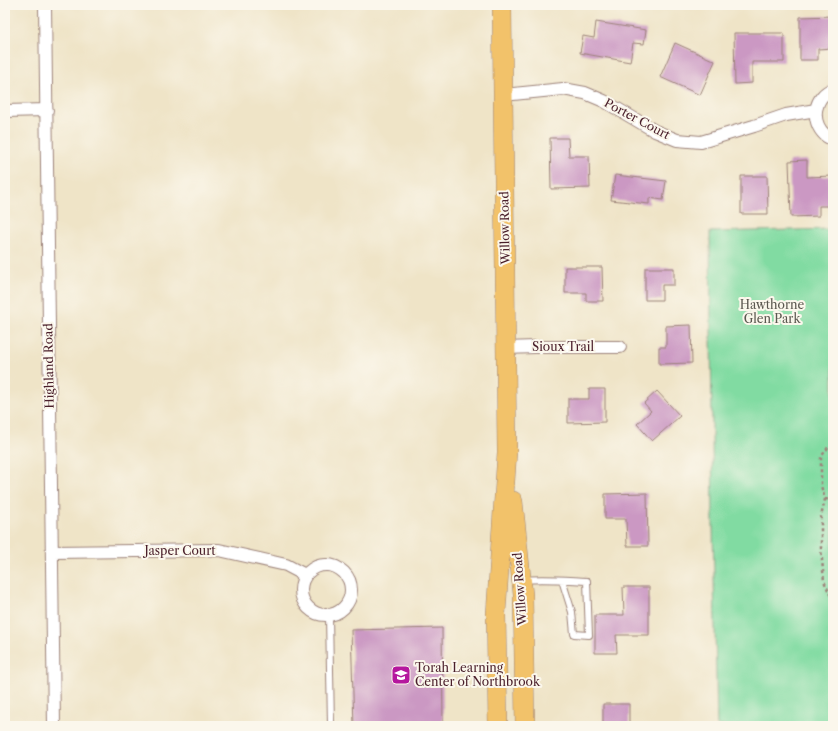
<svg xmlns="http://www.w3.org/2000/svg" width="838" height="731" viewBox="0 0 838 731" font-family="'Libre Caslon Text',serif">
<rect width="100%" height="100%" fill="#fbf7ec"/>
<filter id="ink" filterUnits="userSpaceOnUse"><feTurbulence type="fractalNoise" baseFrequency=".025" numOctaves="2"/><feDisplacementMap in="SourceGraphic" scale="8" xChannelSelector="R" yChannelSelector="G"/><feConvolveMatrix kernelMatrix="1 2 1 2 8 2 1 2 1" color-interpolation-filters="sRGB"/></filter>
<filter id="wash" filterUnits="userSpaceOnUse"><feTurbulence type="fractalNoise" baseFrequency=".012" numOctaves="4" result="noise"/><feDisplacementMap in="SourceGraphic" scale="16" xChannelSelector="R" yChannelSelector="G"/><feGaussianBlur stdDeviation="0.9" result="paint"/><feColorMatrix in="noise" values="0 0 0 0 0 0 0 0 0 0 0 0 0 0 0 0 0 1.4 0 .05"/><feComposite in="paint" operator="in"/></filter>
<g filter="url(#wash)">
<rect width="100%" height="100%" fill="#efe4c7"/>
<path fill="#81dba2" stroke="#667d66" d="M833 229V726H717L713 526 710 232Z"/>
<g id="blocks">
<path fill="#cb98c3" d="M833 16V48L818 49V60H800V17Z
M596 22 646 30 644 44 633 43 630 62 580 53 583 36 594 38Z
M734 33H784V62H752V83L735 84Z
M675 43 715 61 700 95 660 77Z
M550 138H568L569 156H589L590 188 551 189Z
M807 160V177L833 176V206H819V216L791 217 789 161Z
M615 175 666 181 663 200 649 198V204L611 200Z
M741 176H767L768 214H741Z
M565 267H602L603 301H586V293H565Z
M645 268H674V285H662V300H645Z
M691 325 692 363 659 364V347H666V326Z
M589 389H605V422L568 423V399H589Z
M657 391 680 416 652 441 637 424 651 411 644 403Z
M647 493 648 546H627L626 519H605V494Z
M623 587H649V635H616L617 653H595V615H624Z
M442 628 443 726H354L351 630Z
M603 704H629V726H603Z"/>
</g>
</g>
<g filter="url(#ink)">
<use href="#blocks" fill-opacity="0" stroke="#9c8279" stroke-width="1"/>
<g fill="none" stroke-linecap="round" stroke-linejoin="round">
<defs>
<path id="lane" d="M523 580C544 578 566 580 587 581L589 635 574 634 572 612 562 580
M329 615 331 726"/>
<path id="street" d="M45 5 54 726
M833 89C814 96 810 121 825 135 827 137 830 138 833 140
M503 95 563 89 585 93 604 101 655 131 677 140 701 142 754 126 786 115 816 110
M5 111 47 110
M506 348 535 347H620
M52 552 219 550 286 565 305 575
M301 590a25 25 0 1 1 50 0a25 25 0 1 1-50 0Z"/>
<path id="primary" d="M513 501 523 595 525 726
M498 726 496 614 507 452 502 5"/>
</defs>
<use href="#lane" stroke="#9c8279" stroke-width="8"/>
<use href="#street" stroke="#9c8279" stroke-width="14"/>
<use href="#primary" stroke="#9c8279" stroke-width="20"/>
<path stroke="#9c8279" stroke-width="2.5" stroke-dasharray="3 3" stroke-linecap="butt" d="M833 445 829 446 821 457V486L825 499 821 517V549L824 581 833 601
M825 499 833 500"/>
<use href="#lane" stroke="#fff" stroke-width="6"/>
<use href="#street" stroke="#fff" stroke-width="12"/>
<use href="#primary" stroke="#f2c26a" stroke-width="19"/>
</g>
</g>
<defs>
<symbol id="school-square" viewBox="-11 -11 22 22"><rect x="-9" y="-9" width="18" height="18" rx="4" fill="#b5179e" stroke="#fbf7ec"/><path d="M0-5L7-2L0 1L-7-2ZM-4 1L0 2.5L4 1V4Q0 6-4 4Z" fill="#fff"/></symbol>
</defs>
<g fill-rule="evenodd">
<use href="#school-square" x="390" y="664" width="22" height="22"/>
</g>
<g text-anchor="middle" stroke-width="4" stroke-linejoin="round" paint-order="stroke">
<g font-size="12" fill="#4a1f2b" stroke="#fbf7ec">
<text transform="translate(637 119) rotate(28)" y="4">Porter Court</text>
<text transform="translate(505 228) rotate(-91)" y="4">Willow Road</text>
<text x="563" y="351">Sioux Trail</text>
<text transform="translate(49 366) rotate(-91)" y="4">Highland Road</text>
<text x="180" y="555">Jasper Court</text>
<text transform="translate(520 589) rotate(-94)" y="4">Willow Road</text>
</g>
<g font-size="12" fill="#5a574f" stroke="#fbf7ec">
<text x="772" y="309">Hawthorne<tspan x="772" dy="14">Glen Park</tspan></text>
</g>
<g font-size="12" fill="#4a1f2b" stroke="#fbf7ec" text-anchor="start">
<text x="415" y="672">Torah Learning<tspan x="415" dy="14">Center of Northbrook</tspan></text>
</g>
</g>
<rect width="838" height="731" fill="none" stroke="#fbf7ec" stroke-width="20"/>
</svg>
